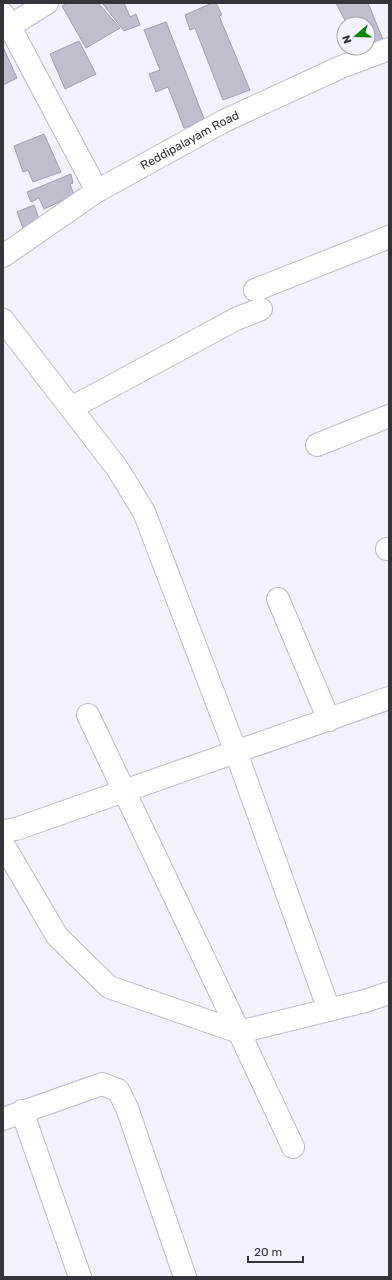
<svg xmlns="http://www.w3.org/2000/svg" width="392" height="1280" viewBox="0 0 392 1280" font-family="Rubik,sans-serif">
<rect width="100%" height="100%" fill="#f2f1fc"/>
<path fill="#c0bdcf" stroke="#a19eb0" d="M68 3H98L120 28 86 48 62 6Z
M102 3H124L130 17 136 14 140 25 124 31Z
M212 3H216L222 15 219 16 250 90 223 100 195 28 190 30 185 15Z
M336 3H368L386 47 362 54 359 48H368V24H347Z
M166 22 205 121 184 128 168 87 156 92 149 74 160 70 144 30Z
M79 41 96 74 65 89 50 54Z
M3 47 17 78 3 85Z
M44 134 61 172 33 182 28 170 23 172 14 146Z
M71 174 73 183 70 184 74 195 44 209 39 198 31 202 27 192Z
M34 205 41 224 24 231 17 212Z"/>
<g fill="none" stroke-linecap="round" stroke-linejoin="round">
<defs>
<g id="minor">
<path d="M3 14 97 191"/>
<path d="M10 26 47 3"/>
<path id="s1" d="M3 256 97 191 224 121 341 67 389 49"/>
<path d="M255 290 389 237"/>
<path d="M3 320 117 468 144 512 236 752 329 1010"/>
<path d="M71 408 236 319 261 309"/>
<path d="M317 445 389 416"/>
<path d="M387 549H389"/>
<path d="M278 599 329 720"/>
<path d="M88 715 239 1032"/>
<path d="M3 831 16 829 389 698"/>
<path d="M3 844 57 936 109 987 239 1032"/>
<path d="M22 1111 80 1277"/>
<path d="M3 1119 102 1084 118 1090 127 1108 185 1277"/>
<path d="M293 1147 239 1032 365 1001 389 993"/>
</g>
</defs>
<use href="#minor" stroke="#bcbacc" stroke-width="24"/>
<use href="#minor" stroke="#fff" stroke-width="22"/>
</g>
<g text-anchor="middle" stroke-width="4" stroke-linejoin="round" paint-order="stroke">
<g font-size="12" fill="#35343b" stroke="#f2f1fc">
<text dy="4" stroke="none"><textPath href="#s1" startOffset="220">Reddipalayam Road</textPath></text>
</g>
</g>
<rect width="392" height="1280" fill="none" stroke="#35343b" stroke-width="8"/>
<g transform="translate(356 36) rotate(250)"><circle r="19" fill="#f2f1fc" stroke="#a6a5af"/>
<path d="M0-3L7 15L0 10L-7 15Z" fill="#028403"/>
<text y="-6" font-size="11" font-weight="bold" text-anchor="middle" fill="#35343b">N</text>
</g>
<path d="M248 1256v6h55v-6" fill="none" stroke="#35343b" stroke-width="2"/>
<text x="254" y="1256" font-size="12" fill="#35343b" stroke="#f2f1fc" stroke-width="3" paint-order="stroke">20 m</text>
</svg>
